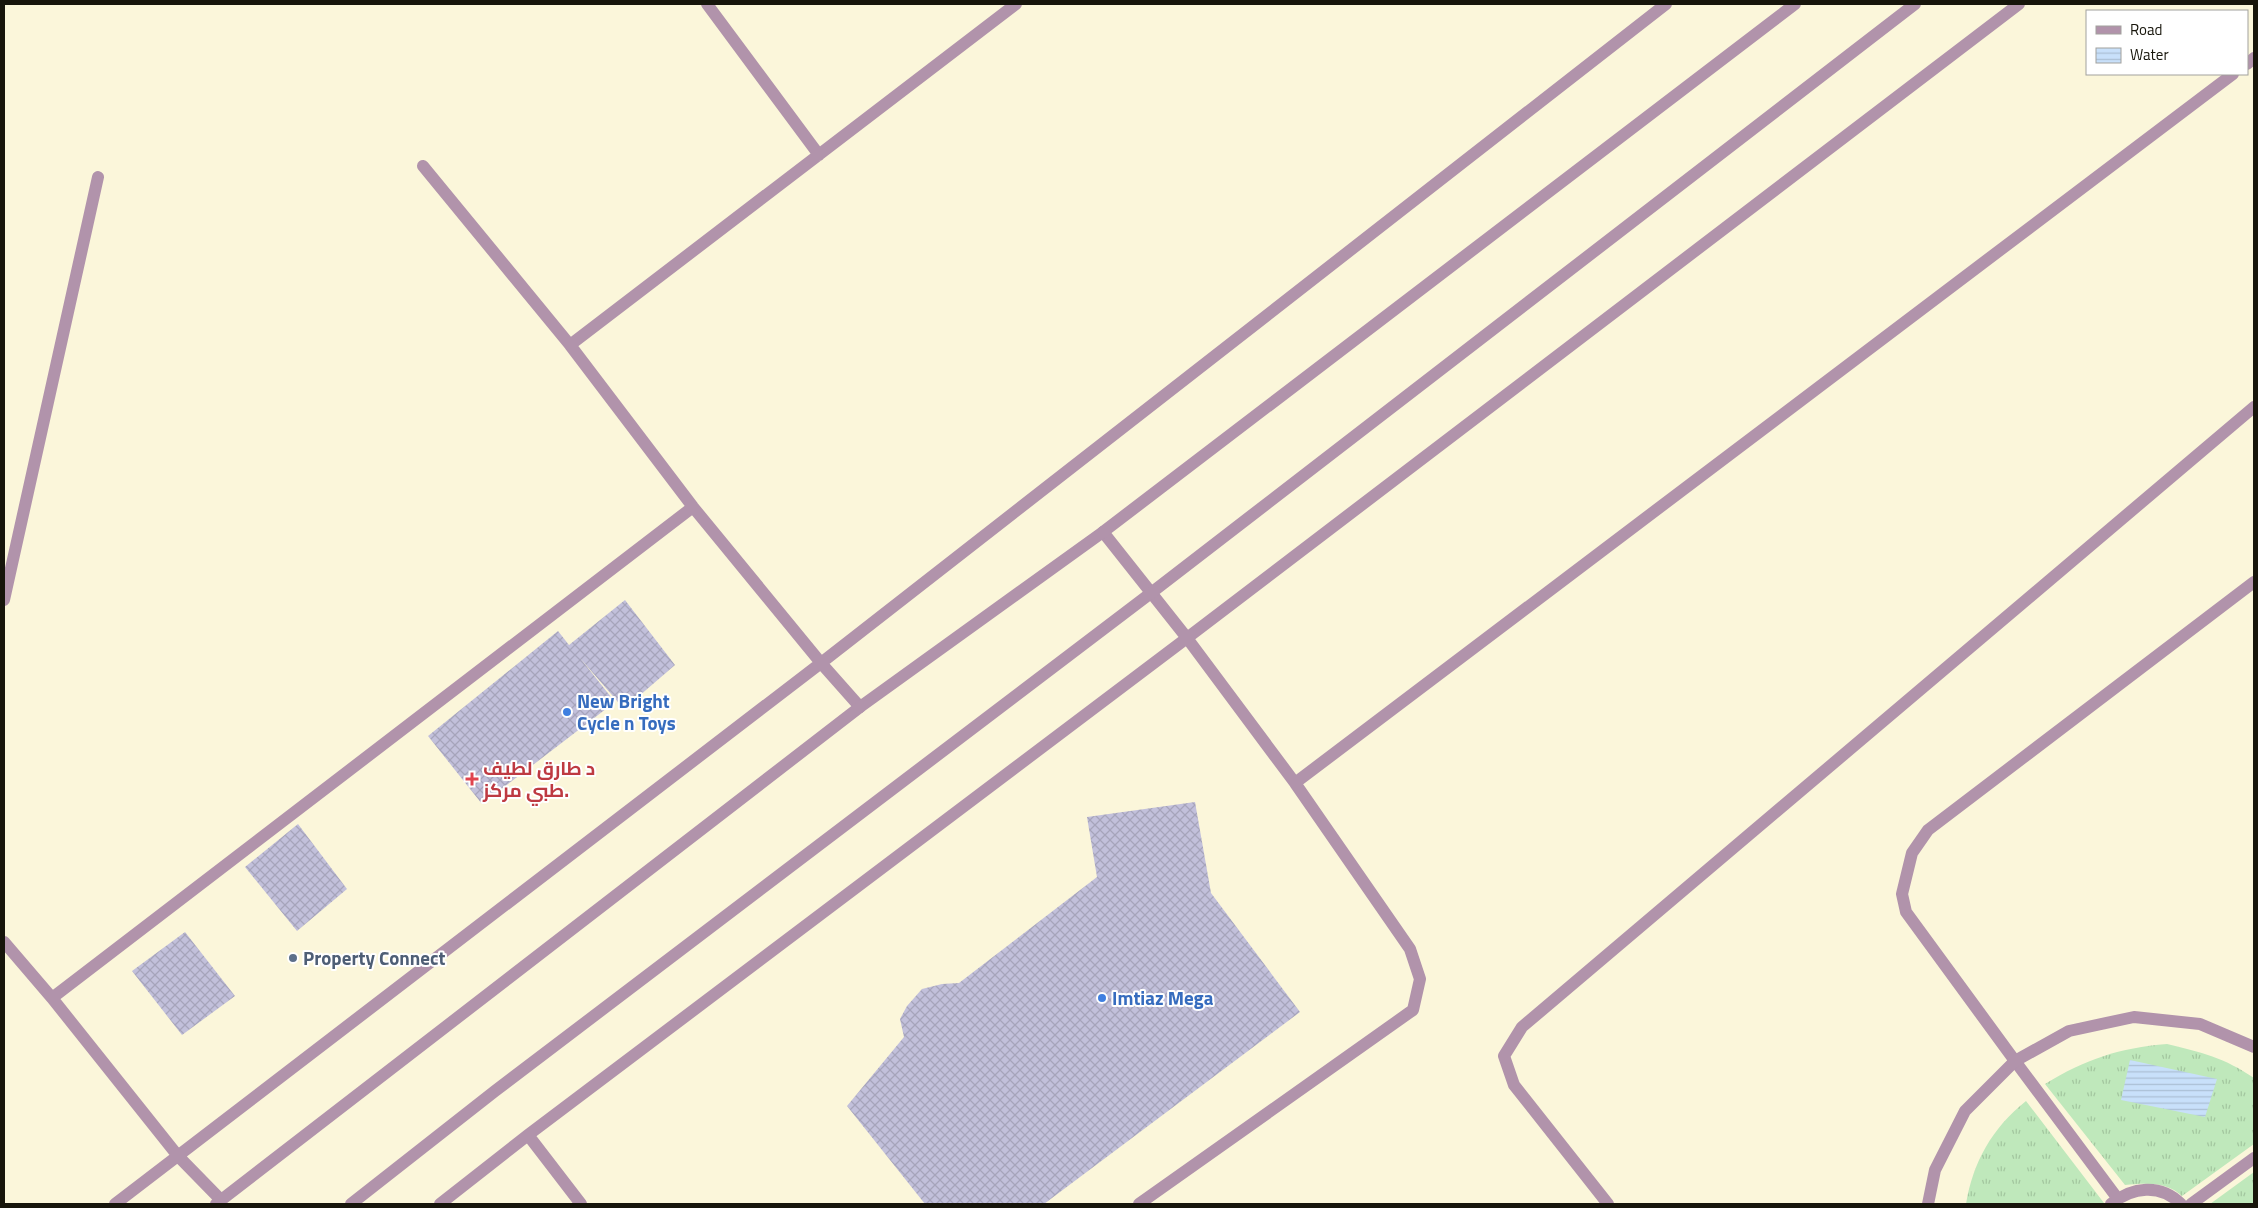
<svg xmlns="http://www.w3.org/2000/svg" width="2258" height="1208" viewBox="0 0 2258 1208" font-family="'Titillium Web',Cairo,sans-serif">
<defs>
<pattern id="grass-tufts" width="24" height="20" patternUnits="userSpaceOnUse" patternTransform="scale(1.25)"><rect width="24" height="20" fill="#bfe8bb"/><path d="M3 7l-1-3M5 7V3M7 7l1-3M15 17l-1-3M17 17v-4M19 17l1-3" fill="none" stroke="#a3c69f"/></pattern>
<pattern id="water-rules" width="6" height="5" patternUnits="userSpaceOnUse" patternTransform="scale(1.25)"><rect width="6" height="5" fill="#c8e0fa"/><path d="M0 2.5h6" fill="none" stroke="#abbfd5"/></pattern>
<pattern id="building-cross-hatch" width="8" height="8" patternUnits="userSpaceOnUse" patternTransform="scale(1.25)"><rect width="8" height="8" fill="#c2c0db"/><path d="M0 0l8 8M0 8l8-8" fill="none" stroke="#a6a4bb"/></pattern>
</defs>
<rect width="100%" height="100%" fill="#fbf6da"/>
<path fill="url(#grass-tufts)" d="M2167 1044C2201 1052 2225 1058 2254 1078V1144L2182 1196C2167 1181 2144 1183 2125 1185L2045 1084C2086 1059 2119 1048 2167 1044Z
M2026 1101 2104 1203 2103 1204H1966C1973 1162 1992 1128 2026 1101Z
M2254 1172V1204H2210Z"/>
<path fill="url(#water-rules)" d="M2130 1060 2217 1079 2205 1117 2121 1100Z"/>
<path fill="url(#building-cross-hatch)" d="M625 600 675 665 624 709 580 658 615 702 482 804 428 736 558 631 569 645Z
M1195 802 1211 893 1300 1012 1044 1204H925L847 1106 904 1037 900 1019 907 1006 922 989 942 984 959 983 1097 877 1087 817Z
M298 824 347 889 297 931 245 867Z
M185 932 235 996 182 1035 132 971Z"/>
<g fill="none" stroke-linecap="round" stroke-linejoin="round">
<path stroke="#b193ab" stroke-width="12" d="M2015 1061 2118 1199
M2111 1204C2132 1187 2160 1183 2181 1204
M2191 1204 2254 1158"/>
<path stroke="#b193ab" stroke-width="12" d="M707 4 819 155
M2247 64 2254 58
M423 166 570 345 693 507 821 663 860 707
M570 345 1016 4
M1103 532 1187 638 1295 783 1410 949 1420 979 1413 1010 1139 1204
M4 600 98 177
M1295 783 2233 74
M4 942 52 998 178 1156 221 1200
M52 998 693 507
M2015 1061 1906 912 1902 894 1912 853 1928 830 2254 582
M528 1135 581 1204
M115 1204 821 663 1666 4
M440 1204 528 1135 1187 638 2019 4
M1608 1204 1514 1085 1504 1056 1522 1027 2254 407
M1928 1204 1935 1170 1965 1111 2015 1061 2069 1031 2134 1017 2200 1024 2254 1047"/>
<path stroke="#b193ab" stroke-width="12" d="M216 1204 860 707 1103 532 1795 4
M351 1204 495 1091 1151 593 1915 4"/>
</g>
<g fill="#3f7fe0" stroke="#fff" stroke-width="2">
<circle cx="567" cy="712" r="5"/>
<circle cx="1102" cy="998" r="5"/>
</g>
<path fill="#e0444e" stroke="#fff" stroke-width="2" d="M469.5 771.5h5v5h5v5h-5v5h-5v-5h-5v-5h5z"/>
<circle fill="#5c6f8a" stroke="#fff" stroke-width="2" cx="293" cy="958" r="5"/>
<g text-anchor="middle" stroke-width="4" stroke-linejoin="round" paint-order="stroke">
<g font-size="19" font-weight="bold" fill="#366cbe" stroke="#fff" text-anchor="start">
<text x="577" y="708">New Bright<tspan x="577" dy="22">Cycle n Toys</tspan></text>
<text x="1112" y="1005">Imtiaz Mega</text>
</g>
<g font-size="19" font-weight="bold" fill="#be3a42" stroke="#fff" text-anchor="start">
<text x="483" y="775">د طارق لطیف<tspan x="483" dy="22">طبي مرکز.</tspan></text>
</g>
<g font-size="19" font-weight="bold" fill="#4e5e75" stroke="#fff" text-anchor="start">
<text x="303" y="965">Property Connect</text>
</g>
</g>
<rect width="2258" height="1208" fill="none" stroke="#17150b" stroke-width="10"/>
<rect x="2086" y="10" width="162" height="65" fill="#ffffff" stroke="#a2a19d"/>
<rect x="2096" y="26" width="25" height="8" fill="#b193ab" stroke="#a2a19d"/>
<text x="2130" y="35" font-size="15" fill="#17150b">Road</text>
<rect x="2096" y="48" width="25" height="15" fill="url(#water-rules)" stroke="#a2a19d"/>
<text x="2130" y="60" font-size="15" fill="#17150b">Water</text>
</svg>
